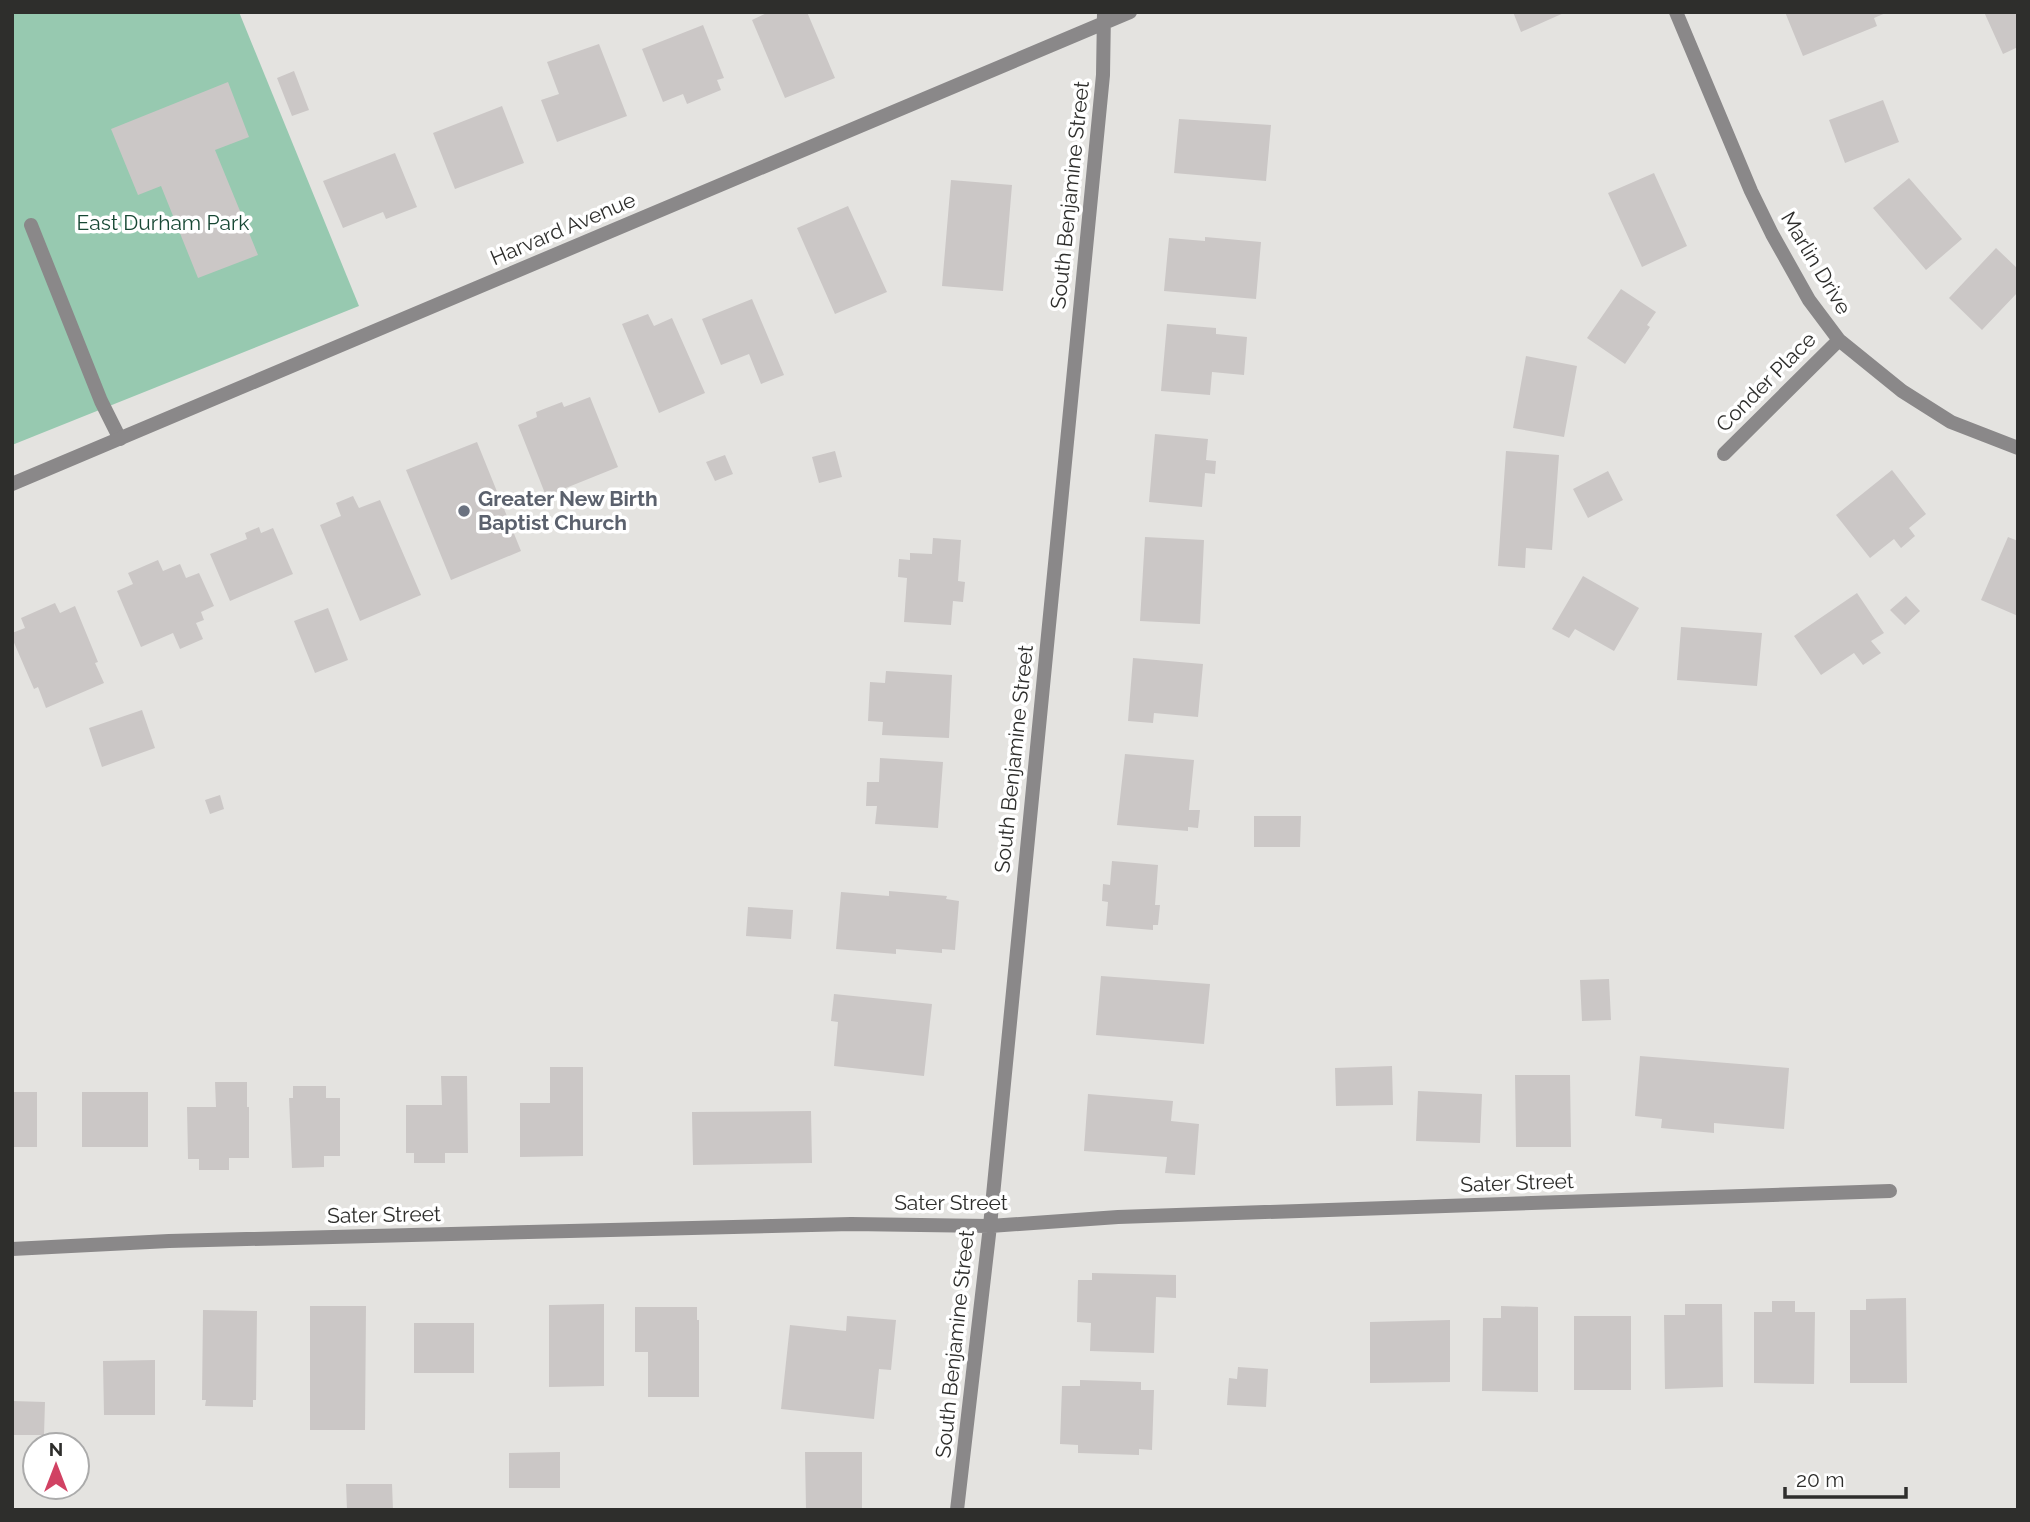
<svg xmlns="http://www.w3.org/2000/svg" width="2030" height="1522" viewBox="0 0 2030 1522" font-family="Raleway,sans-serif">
<rect width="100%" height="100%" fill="#e4e3e0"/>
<path fill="#97c9b0" d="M12 12H239L359 306 12 445Z"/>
<path fill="#cbc7c6" d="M769 12H807L835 78 785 98 752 20Z
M1513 12H1566L1521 32Z
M1785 12H1888L1874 18 1877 26 1803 56Z
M1984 12H2018V47L2003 54Z
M703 25 724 78 717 80 721 90 687 104 683 94 663 102 642 49Z
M599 44 627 116 557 142 541 100 559 94 547 62Z
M294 71 309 110 292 116 277 78Z
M228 82 249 137 215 150 258 255 198 278 161 186 138 195 111 129Z
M1883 100 1899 142 1845 163 1829 120Z
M502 106 524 163 455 189 433 133Z
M1179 119 1271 125 1266 181 1174 173Z
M395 153 417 207 386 219 383 212 343 228 323 181Z
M1654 173 1687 246 1642 267 1608 193Z
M1909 178 1962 239 1926 270 1873 208Z
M951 180 1012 185 1003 291 942 286Z
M848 206 887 292 835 314 797 228Z
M1205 237 1261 242 1256 299 1164 291 1169 238 1205 241Z
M1996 248 2018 269V292L1982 330 1949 298Z
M1621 289 1656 312 1647 325 1650 327 1625 364 1587 338Z
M752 299 784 375 761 384 749 354 721 365 702 319Z
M648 314 654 326 672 318 705 393 659 413 622 324Z
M1167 324 1216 328V334L1247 337 1244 375 1212 372 1210 395 1161 391Z
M1526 356 1577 366 1564 437 1513 428Z
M590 397 618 467 546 496 518 425 537 417 536 412 562 402 564 407Z
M1155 434 1208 439 1206 460 1216 461 1215 474 1205 473 1202 507 1149 502Z
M477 442 521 551 451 580 406 470Z
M835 451 842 477 819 483 812 457Z
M1506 451 1559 455 1552 550 1526 548 1525 568 1498 566Z
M725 455 733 474 715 481 706 462Z
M1892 470 1926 514 1909 528 1915 536 1901 548 1894 539 1870 558 1836 515Z
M1608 471 1623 500 1588 518 1573 489Z
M353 496 359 508 380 500 421 595 360 621 320 525 341 516 336 503Z
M259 527 261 533 273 528 293 574 230 601 210 554 247 539 245 533Z
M1145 537 1204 540 1200 624 1140 621Z
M2008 537 2018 541V616L1981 600Z
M933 538 961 540 958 581 965 582 963 602 953 601 951 625 904 622 907 578 898 577 899 559 910 560V553L932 554Z
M158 560 163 571 180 564 186 578 199 573 214 606 201 612 204 620 196 623 203 639 180 649 173 633 141 647 117 591 133 584 128 573Z
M1583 576 1639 608 1614 651 1575 629 1569 638 1552 629Z
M1857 593 1884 633 1871 641 1881 653 1863 665 1854 653 1821 675 1794 636Z
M1906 596 1920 611 1905 625 1890 610Z
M55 603 60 613 75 606 98 662 95 663 104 683 46 708 38 687 34 689 12 638V633L25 628 21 618Z
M328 608 348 660 315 673 294 621Z
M1681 627 1762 633 1757 686 1677 680Z
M1133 658 1203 664 1198 717 1154 713 1153 723 1128 721Z
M886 671 952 675 949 738 882 735 883 722 868 721 870 682 885 683Z
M142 710 155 748 102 767 89 728Z
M1125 754 1194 760 1189 810H1200L1198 828 1188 827V831L1117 825Z
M880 758 943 762 938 828 875 824 877 806H866L867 782H879Z
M220 795 224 809 210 814 205 800Z
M1254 816H1301L1300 847H1254Z
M1112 861 1158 865 1155 905H1160L1158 925H1153V930L1106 926 1108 902 1102 901 1103 884 1110 885Z
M889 891 947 896 946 899 959 901 955 950 942 949V953L896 949V954L836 949 841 892 889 896Z
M748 907 793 910 791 939 746 936Z
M1101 976 1210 984 1204 1044 1096 1035Z
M1609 979 1611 1020 1582 1021 1580 980Z
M834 994 932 1004 924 1076 834 1066 838 1022 831 1021Z
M1640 1056 1789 1068 1784 1129 1714 1123V1133L1661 1128 1662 1119 1635 1116Z
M1392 1066 1393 1105 1336 1106 1335 1068Z
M550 1067H583V1156L520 1157V1103H550Z
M1515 1075H1570L1571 1147H1516Z
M441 1076H467L468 1153H445V1163H414V1153H406V1105H442Z
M215 1082H247V1107H249V1158H229V1170H199V1159H188L187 1107H216Z
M293 1086H326V1098H340V1156H324V1167L292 1168 289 1098H293Z
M1418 1091 1482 1094 1480 1143 1416 1141Z
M12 1092H37V1147H12Z
M82 1092H148V1147H82Z
M1088 1094 1173 1101 1171 1121 1199 1124 1195 1175 1165 1173 1167 1157 1084 1151Z
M811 1111 812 1163 693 1165 692 1112Z
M1092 1273 1176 1275V1298L1156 1297 1154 1353 1090 1351 1091 1323 1077 1322 1078 1280H1092Z
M1906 1298 1907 1383H1850V1310H1866V1299Z
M1772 1301H1795V1312H1815L1814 1384 1754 1383V1312H1772Z
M604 1304V1386L549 1387V1305Z
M1685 1304H1722L1723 1387 1665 1389 1664 1315H1685Z
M310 1306H366L365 1430H310Z
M1501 1306 1538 1307V1392L1482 1391 1483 1318H1501Z
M635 1307H697V1320H699V1397H648V1352H635Z
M203 1310 257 1311 256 1400H253V1407L205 1406 206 1400H202Z
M847 1316 896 1320 891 1370 879 1369 874 1419 781 1409 790 1325 846 1331Z
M1574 1316H1631V1390H1574Z
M1450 1320V1382L1370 1383V1322Z
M414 1323H474V1373H414Z
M155 1360V1415H104L103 1361Z
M1238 1367 1268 1369 1266 1407 1227 1405 1229 1378 1237 1379Z
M1080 1380 1141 1382V1390H1154L1152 1450 1139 1449V1455L1078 1453V1445L1060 1444 1062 1386H1080Z
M12 1401 45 1402 44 1435H12Z
M560 1452V1488H509V1453Z
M805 1452H862V1510H806Z
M346 1484H392L393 1510H347Z"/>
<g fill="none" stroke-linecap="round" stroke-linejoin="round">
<path stroke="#8a8889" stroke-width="14" d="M31 225 101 401 120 439"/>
<path stroke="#8a8889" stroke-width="14" d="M1676 12 1751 191 1772 234 1809 300 1839 340 1902 391 1951 422 2018 448
M1724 454 1839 340
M12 484 1130 12
M12 1249 169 1241 851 1224 990 1226 1118 1217 1890 1191
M957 1510 990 1226 1103 75 1104 12"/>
</g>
<circle fill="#6b7280" stroke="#fff" stroke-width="2.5" cx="464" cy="511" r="7"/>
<g text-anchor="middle" stroke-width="7" stroke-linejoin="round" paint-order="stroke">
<g font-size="21" fill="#2e2e2c" stroke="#fff">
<text transform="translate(1070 195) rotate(-84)" y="7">South Benjamine Street</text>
<text transform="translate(563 229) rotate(-23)" y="7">Harvard Avenue</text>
<text transform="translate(1816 263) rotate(59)" y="7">Marlin Drive</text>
<text transform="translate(1766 382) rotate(-45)" y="7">Conder Place</text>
<text transform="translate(1014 759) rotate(-84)" y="7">South Benjamine Street</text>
<text transform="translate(1517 1183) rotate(-2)" y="7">Sater Street</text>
<text x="951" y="1210">Sater Street</text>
<text transform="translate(384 1215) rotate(-1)" y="7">Sater Street</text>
<text transform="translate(955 1344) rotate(-84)" y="7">South Benjamine Street</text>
</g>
<g font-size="21" fill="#174834" stroke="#fff">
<text x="163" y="230">East Durham Park</text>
</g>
<g font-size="21" font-weight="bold" fill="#5b616d" stroke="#fff" text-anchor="start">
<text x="478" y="506">Greater New Birth<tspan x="478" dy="24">Baptist Church</tspan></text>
</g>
</g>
<rect width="2030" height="1522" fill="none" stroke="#2e2e2c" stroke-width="28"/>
<g transform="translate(56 1466)"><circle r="33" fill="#ffffff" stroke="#ababab" stroke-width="2"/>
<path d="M0-5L12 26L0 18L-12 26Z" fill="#d14263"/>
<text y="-10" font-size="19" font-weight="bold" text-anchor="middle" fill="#2e2e2c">N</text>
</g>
<path d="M1785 1487v10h121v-10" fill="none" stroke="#2e2e2c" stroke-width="3.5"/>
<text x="1796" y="1487" font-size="21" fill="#2e2e2c" stroke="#ffffff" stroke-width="5" paint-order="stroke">20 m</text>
</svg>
